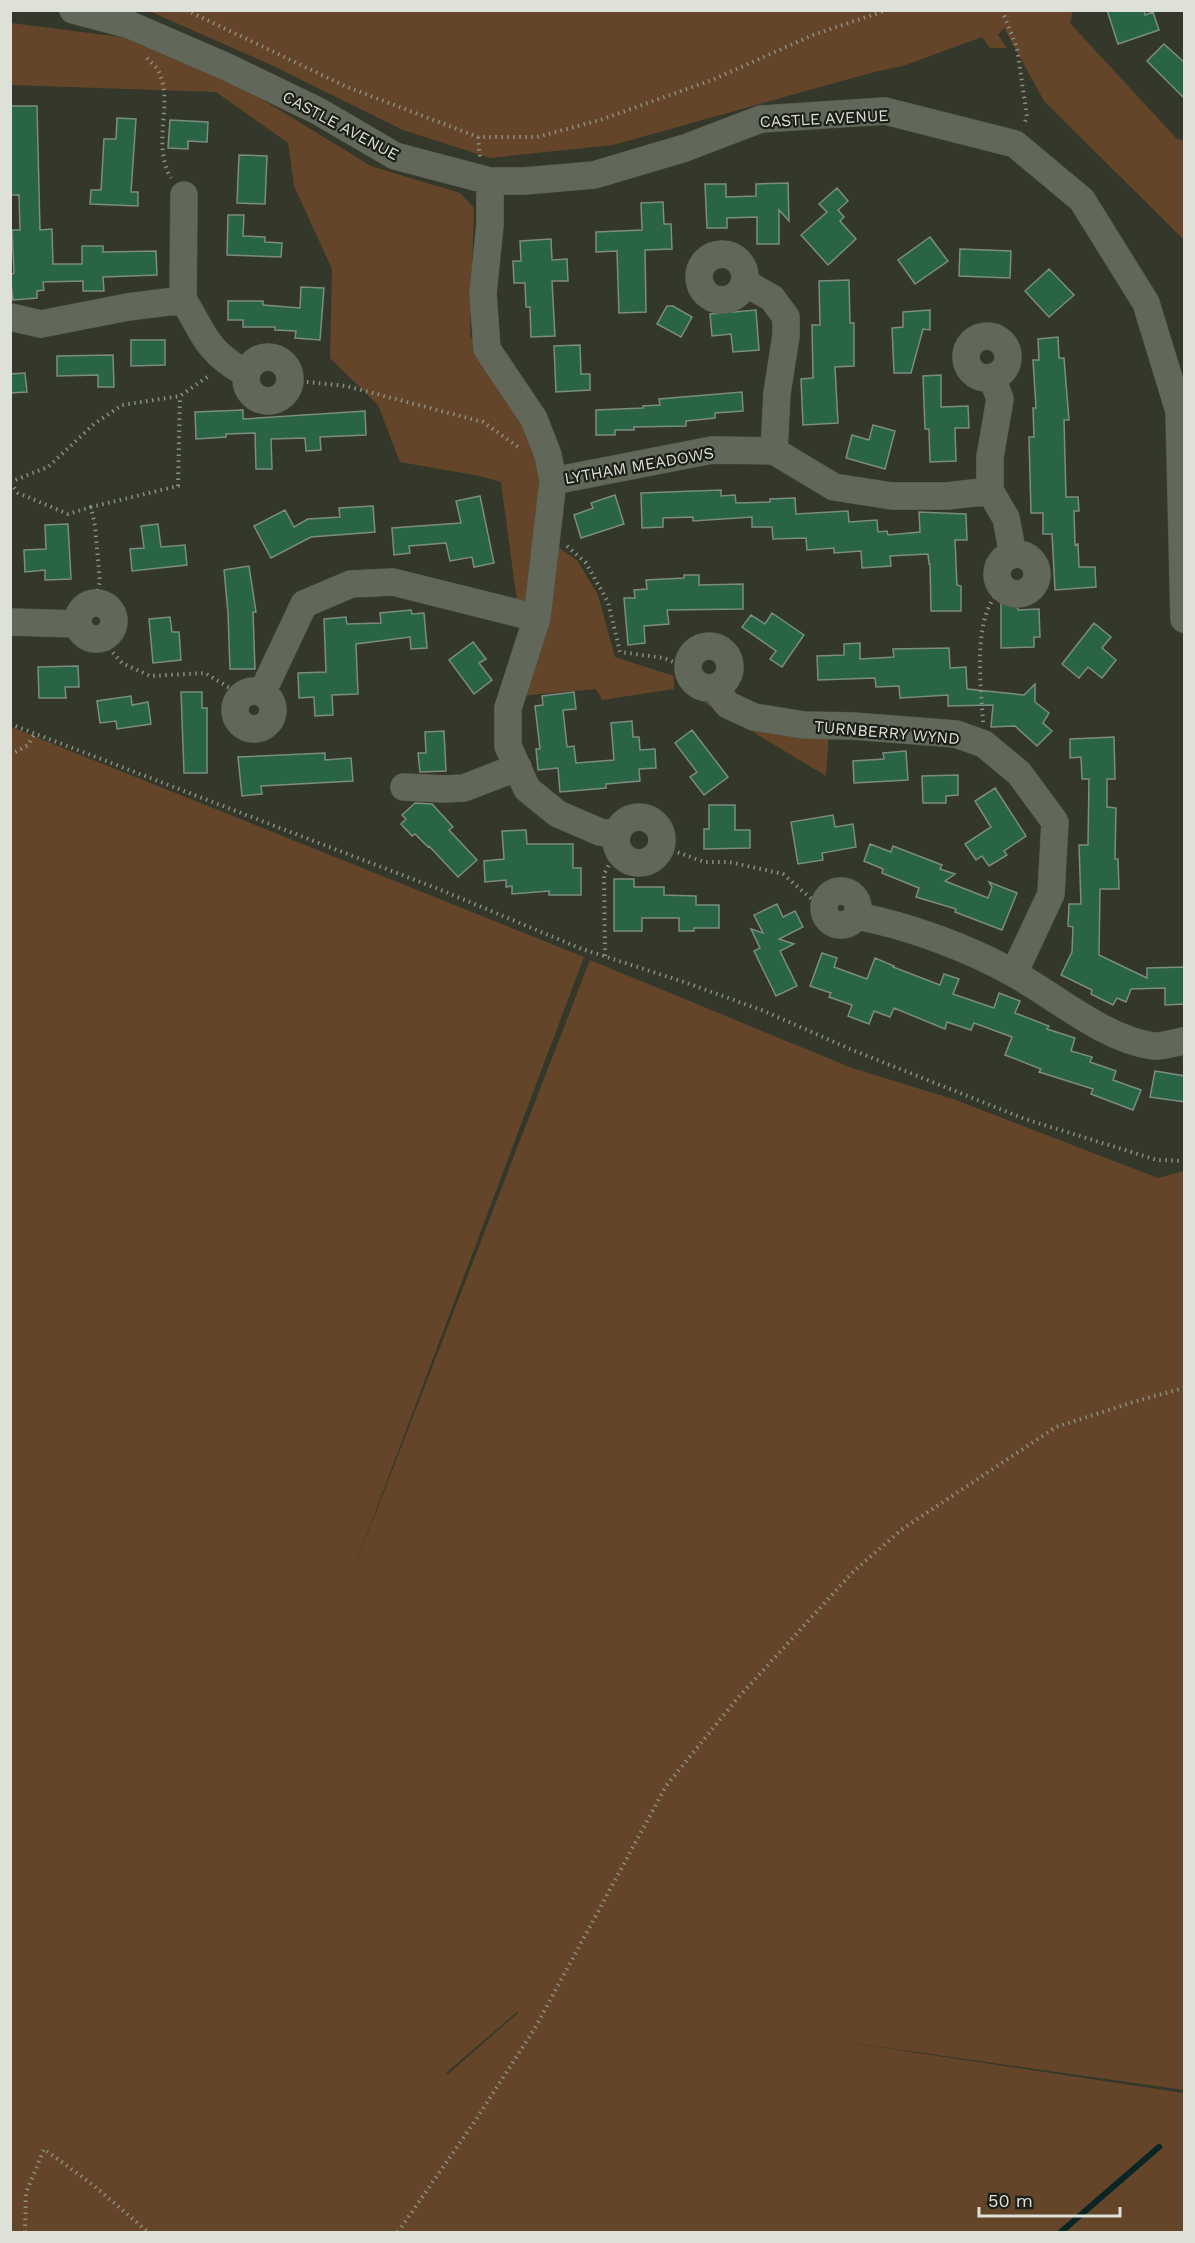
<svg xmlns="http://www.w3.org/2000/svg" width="1195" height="2243" viewBox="0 0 1195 2243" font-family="'Work Sans',sans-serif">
<rect width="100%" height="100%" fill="#33382a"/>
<path fill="#64452a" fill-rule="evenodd" d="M149 11H1073L1070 23 1176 138 1184 141V240L1044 101 1004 28 998 35 1007 48H990L982 37 903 66 874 72 613 145 490 158 403 130 271 65Z
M11 23 129 38 222 75 371 166 460 193 474 208 470 335 487 371 530 432 541 493 525 600 517 602 501 482 480 476 400 462 378 405 330 358 332 269 294 186 288 143 216 92 11 85Z
M556 546 577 560 598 595 615 657 674 676V689L602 700 596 689 519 696Z
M700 700 759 724 829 732 826 776Z
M11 727 584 957 352 1574 590 960 852 1068 956 1100 1158 1178 1184 1171V2090L817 2038 1184 2093V2232H11ZM517 2012 518 2013 447 2075 446 2073Z"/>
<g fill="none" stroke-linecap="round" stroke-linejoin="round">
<path stroke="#0a2523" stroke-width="6" d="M1061 2232 1159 2147"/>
</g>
<path fill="#296544" stroke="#7c8c81" stroke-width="1.5" d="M1107 10H1144L1145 15 1153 12 1159 30 1118 44Z
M1164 44 1185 63V99L1147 61Z
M10 106H37L40 230 52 229 53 264H82V246H103V252L156 251 157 275 103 277 104 291H83V281L43 282 44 290 37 291V298L13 300 10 275 14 273 12 230H20L19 195H10Z
M117 118 136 119 131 192H138V206L90 204 91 190H101L104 139H116Z
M170 120 208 122 207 142 188 141V149L168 148Z
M239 155 267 156 265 204 237 203Z
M788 183 789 221 779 210V244H757V217L727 218V228H707L705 184H726V197L756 196V184Z
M837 188 848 201 838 210 844 217 840 221 856 239 828 265 801 235 827 212 819 204Z
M663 202 664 224H671L672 249 645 250 646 312 619 313 617 251 596 252V232L642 230 641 203Z
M228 215H244L243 236 265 237V242L282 243 281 257 227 255Z
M930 237 948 261 915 284 898 260Z
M551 239 552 260 567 259 568 281H552L555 336 531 337 530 307H526L525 283H514L513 261H521L520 241Z
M960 249 1011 251 1010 278 959 276Z
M1049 269 1074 295 1049 317 1025 291Z
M849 280 850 323H854V366L835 367 838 423 803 425 801 379 813 378 812 325H820L819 281Z
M301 287 324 288 320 340 295 338 296 331 275 330V327H243V320H228V301H263V305L300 308Z
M667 306H673L692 317 681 337 657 324Z
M756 310 759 350 733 352 731 334 712 336 710 314Z
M930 310V330L923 329 911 373H894L892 328 903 327V312Z
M1058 337 1059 358H1064L1069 420H1064L1066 497H1078L1079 511H1074L1075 545 1078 544 1079 567H1095L1096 587 1055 590 1052 534H1043V513H1031L1029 437H1034L1033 408H1036L1033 360H1039L1038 339Z
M131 340H165V365L131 366Z
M580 345 581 374H590V390L556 392 554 346Z
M113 355 114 387H98V375L57 376V356Z
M25 373 27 392 10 393V374Z
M941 375V407L968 406 969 428H955L956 461 930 462 929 429H925L923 376Z
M742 392 743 411 715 413V418L686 421V426L634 427V430H615V435H596V410L643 408V406L660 405 659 399Z
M243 410V419L365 411 366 435 320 437 321 450 306 451 305 438 271 439 272 469H256L255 433 226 434V437L196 439 195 412Z
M873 425 895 431 885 469 846 458 852 435 869 440Z
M721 490V496L735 495 736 503 770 502V499L795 498 796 514 848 511 849 522 877 520 878 532 887 531 888 535 920 532 919 512 966 514 967 540H955L957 585 961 586V611H931L930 564H929L928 554 890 556 891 566 862 568 861 551 834 553V548L807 550 806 538 773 539 772 527H752V517L693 521V517L663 518V527L642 528 641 493Z
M615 495 624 524 581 538 574 515 593 508 591 503Z
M480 496 494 563 474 567 472 557 450 561 446 543 409 546 410 553 394 555 392 528 461 523 456 501Z
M373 506 375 532 311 537 271 558 254 526 285 510 294 527 308 519 340 517 339 508Z
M68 524 71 579 45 580V570L25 572 24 550 46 549 45 525Z
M158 524 161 547 185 545 187 565 132 571 130 549 144 548 141 526Z
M249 566 256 612H253L255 669H230L228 613 224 570Z
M684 575H699V585L743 584V609L667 610 669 624 644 626 645 643 628 645 624 598H635L634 590 647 589 646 580 684 578Z
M1001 603H1017L1018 610 1039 609 1040 637H1034V647L1001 648Z
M411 610 412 614 424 613 427 648 411 649 410 637 356 644 358 694 332 695 333 715 315 716 314 697 299 698 298 673 326 672 324 619 346 617 347 624 381 623 380 613Z
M772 613 804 635 782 667 770 659 776 651 742 627 751 615 765 624Z
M170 617 172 632H179L181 660 153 663 149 619Z
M1094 623 1111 637 1102 648 1116 660 1102 678 1088 667 1079 678 1062 664Z
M473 642 486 659 479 663 492 680 474 694 449 660Z
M860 643V659L894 657 893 649 949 648 950 668 966 667 967 689 1024 695 1035 684V702L1049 713 1043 723 1052 731 1037 746 1015 726 991 727 993 705 948 706V695L900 698 899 686 876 687 875 678 818 680 817 656 844 655V644Z
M78 666 79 687H65L66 698H39L38 667Z
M181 692H202V708H207V773H184Z
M574 692 576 709 563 710 567 747 574 746 576 763 614 760 611 723 632 721 633 737H639L640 750 655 749 656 768 639 769 640 781 606 784V788L560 792 558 768 538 770 536 749H540L535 706 543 705 542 696Z
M131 696 132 705 148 702 151 724 117 729 116 721 100 723 97 701Z
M692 730 728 777 704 795 690 777 697 772 675 743Z
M444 731 446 771 420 772 418 753H426L425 732Z
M1114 737 1115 779H1107V807L1116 808 1115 859H1118L1119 889H1100L1099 955 1147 978V968L1185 967V1004L1165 1005V988L1131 989 1126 1002 1117 998 1113 1005 1091 994 1092 990 1061 975 1072 952 1073 927 1068 926 1069 904H1081L1079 845H1088L1089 779H1082L1081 757 1070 758V739Z
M906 751 908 780 854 783 853 761 884 759 883 753Z
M325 753V760L351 758 353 781 261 786 262 794 242 796 238 757Z
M958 775V795L946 796V803H923L922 776Z
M995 788 1026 836 1004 851 1007 855 989 866 982 856 976 860 965 844 991 827 975 801Z
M415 803 432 804 453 827 449 830 477 860 458 877 429 846 428 847 415 834 412 836 401 824 406 819 402 815Z
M709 805H735V830H750V848L704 849V829H709Z
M833 815 835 827 853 824 856 847 822 853 823 860 798 864 791 822Z
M526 830 527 844H573V868H581V895H549V891L512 894V886L506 887V880L485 882 484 861 504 859 502 831Z
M870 844 891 852 893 846 942 865 940 869 955 874 945 881 988 898 992 887 989 882 1017 893 1002 930 955 912 956 909 916 897 919 888 882 873 883 869 864 861Z
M614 879H634V887H664V895L696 896V905H719V928H694V931H679V918H642V931H614Z
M777 904 783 917 795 911 803 927 779 939 794 944 780 951 797 986 776 996 754 951 760 948 751 929 763 933 754 915Z
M822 953 837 958 834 967 867 979 875 958 894 966 893 967 940 985 944 974 959 979 953 994 994 1008 999 993 1020 1001 1015 1013 1049 1026 1047 1029 1075 1038 1071 1051 1092 1057 1090 1062 1116 1071 1113 1080 1141 1090 1133 1110 1091 1094 1093 1089 1039 1072 1041 1069 1005 1055 1012 1037 974 1023 971 1030 947 1022 945 1029 894 1008 890 1017 874 1011 869 1024 848 1016 852 1005 829 997 831 993 810 986Z
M1155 1071 1185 1076V1102L1150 1097Z"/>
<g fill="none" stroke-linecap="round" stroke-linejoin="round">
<defs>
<path id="minor" d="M73 10 130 25 227 67 318 111 395 156 490 181H524L594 175 685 148 761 119 885 111 1015 144 1082 200 1146 303 1179 411 1184 619
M490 181V225L483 293 487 349 534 419 548 455 553 481
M699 277a23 23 0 1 1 46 0a23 23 0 1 1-46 0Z
M745 283 772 298 786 317V336L777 393 774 451
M183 300 184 195
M10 317 41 324 128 307 183 300C194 315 201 335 213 348 222 359 234 366 246 374
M966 357a21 21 0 1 1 42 0a21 21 0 1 1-42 0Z
M246 379a22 22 0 1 1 44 0a22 22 0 1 1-44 0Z
M992 377 1000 399 990 457V491L1006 518 1013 555
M997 574a20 20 0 1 1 40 0a20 20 0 1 1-40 0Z
M78 621a18 18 0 1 1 36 0a18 18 0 1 1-36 0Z
M10 622 78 624
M688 667a21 21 0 1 1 42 0a21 21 0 1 1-42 0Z
M714 688 728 705 754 717 804 725 853 726 956 734 984 744 1019 773 1055 822 1051 894 1014 973
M235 710a19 19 0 1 1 38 0a19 19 0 1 1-38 0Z
M262 693 304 604 351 584 393 582 537 618
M404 787 444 789 464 788 518 767
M616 840a23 23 0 1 1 46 0a23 23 0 1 1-46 0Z
M617 835 600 832 558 814 527 789 508 746V708L537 618 553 481 712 450 774 451 834 487 892 496H947L990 491
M824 908a17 17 0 1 1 34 0a17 17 0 1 1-34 0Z
M857 916C909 926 969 948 1015 974 1057 998 1105 1039 1153 1046 1162 1047 1175 1042 1184 1041"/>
</defs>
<use href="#minor" stroke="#515549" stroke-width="28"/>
<path stroke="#8a8e83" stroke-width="4" stroke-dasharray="1.5 4.5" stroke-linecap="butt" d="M186 10 347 87 478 137H537L600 120 712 80 813 35 887 10
M1002 10 1017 48 1027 117 1024 124
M147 58C150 62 157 67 159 72 174 105 151 143 171 178
M478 137 480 158
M289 380 346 386 483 422 521 449
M10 482 48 467 94 424 122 405 180 396 210 375
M10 483 18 493 68 514 91 507
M567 546 586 563 608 602 620 652 664 658 688 668
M94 602 100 582 95 526 91 507 178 486 180 396
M101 639 122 663 150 676 205 673 241 695
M983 722C981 687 971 611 1003 589
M10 724 436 888 582 949 687 983 764 1011 850 1049 1025 1119 1157 1160 1184 1161
M10 755 28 745 35 733
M661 846 704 862H729L783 874 823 909
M605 956 604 874 613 857
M25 2232 26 2193 44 2149 93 2185 148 2232
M398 2232 475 2121 535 2028 666 1786 736 1700 853 1572 901 1530 1056 1427 1140 1400 1184 1388"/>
<use href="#minor" stroke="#626859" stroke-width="27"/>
</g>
<g text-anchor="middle" stroke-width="4.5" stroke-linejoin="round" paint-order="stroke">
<g font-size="16" fill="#dde1d8" stroke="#1c1e18">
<text transform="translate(824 118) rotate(-3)" y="6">CASTLE AVENUE</text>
<text transform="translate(341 125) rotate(28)" y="6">CASTLE AVENUE</text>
<text transform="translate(639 465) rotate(-10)" y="6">LYTHAM MEADOWS</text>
<text transform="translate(887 732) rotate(5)" y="6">TURNBERRY WYND</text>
</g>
</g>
<rect width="1195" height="2243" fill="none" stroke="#dde1d8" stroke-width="24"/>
<path d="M979 2207v9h141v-9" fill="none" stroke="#dde1d8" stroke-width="3"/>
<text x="988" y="2207" font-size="18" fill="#dde1d8" stroke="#1c1e18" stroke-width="4.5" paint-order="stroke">50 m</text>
</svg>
